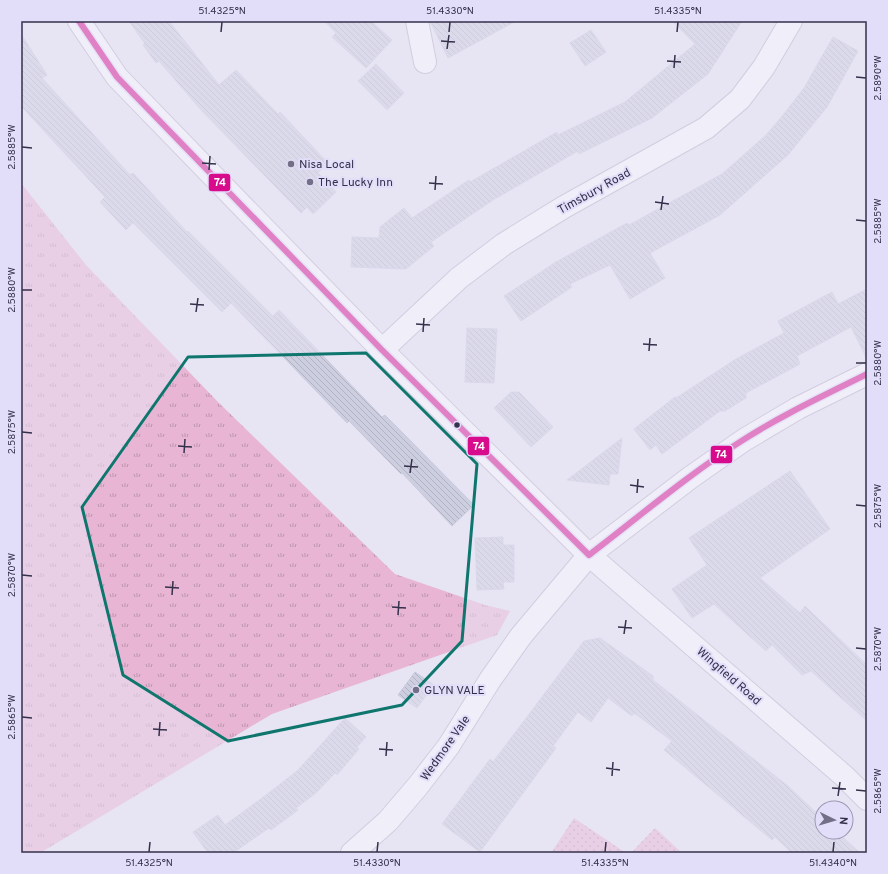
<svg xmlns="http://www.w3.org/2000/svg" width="888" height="874" viewBox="0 0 888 874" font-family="Overpass,sans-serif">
<defs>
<pattern id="park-tufts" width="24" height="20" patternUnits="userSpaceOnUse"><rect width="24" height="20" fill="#e8b6d4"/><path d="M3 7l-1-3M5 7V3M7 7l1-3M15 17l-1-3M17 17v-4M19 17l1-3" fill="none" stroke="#bd94ae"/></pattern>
<pattern id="garden-dots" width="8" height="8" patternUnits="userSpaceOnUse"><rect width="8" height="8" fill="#e8b6d4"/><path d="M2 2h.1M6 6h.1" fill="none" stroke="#bd94ae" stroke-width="1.8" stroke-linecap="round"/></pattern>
<pattern id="building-back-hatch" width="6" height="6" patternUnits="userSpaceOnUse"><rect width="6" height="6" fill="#cdcfe0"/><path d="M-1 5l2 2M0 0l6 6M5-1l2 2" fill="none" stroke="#b1b2c2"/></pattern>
</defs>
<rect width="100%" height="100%" fill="#e7e4f4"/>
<path fill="url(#park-tufts)" d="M21 183 86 265 218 402 395 574 485 605 510 611 497 635 272 714 40 853H21Z"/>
<path fill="url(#garden-dots)" d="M574 818 626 853H551Z
M655 828 682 853H631Z"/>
<path fill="url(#building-back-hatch)" stroke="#c9cbdf" d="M129 21H169L219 85 236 70 278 114 280 112 328 163 318 173 336 192 313 214 307 207 301 213 202 111 159 61 156 63 143 45 145 44Z
M324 21H371L392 40 366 68 332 37 336 33Z
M430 21H516L448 58Z
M672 21H742L708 74 652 118 579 154 578 151 493 200 431 242 434 246 406 269 351 267 352 237 379 238 380 227 404 208 412 218 469 180 470 182 557 132 558 135 625 102 695 44Z
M591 30 606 52 585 66 570 43Z
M21 34 47 75 42 78 130 175 133 173 187 232 188 231 273 316 279 310 382 417 385 415 474 505 452 526 402 473 401 474 349 421 347 423 231 303 222 312 133 223 126 230 100 202 105 197 21 106Z
M833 37 858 51 827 107 788 155 720 215 650 253 665 278 630 299 610 265 570 284 572 287 521 321 504 296 556 262 627 223 629 225 722 174 766 135 783 115 804 88Z
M376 64 404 93 387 110 358 81Z
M867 289V359L851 327 797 356 800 364 746 393V398L725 411H720L662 454 656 445 650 450 634 429 675 397 676 398 736 359 784 333 778 321 832 292 838 304Z
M467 328 497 329 494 383 465 382Z
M511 392H519L553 427 531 447 494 408Z
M622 438 618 474H610L609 485 567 480Z
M790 471 830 529 760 578 800 613 805 606 867 665V721L811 671 802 675 772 645 766 651 714 604 692 618 672 589 707 565 689 538Z
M503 537V545H514V582H503L504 589 477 590 475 538Z
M600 638 653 676V680L788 786 822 818V832H837L860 853H792L775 837 772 840 664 750 672 741 634 713 632 716 608 698 591 722 578 712 553 746 556 748 480 852 442 824 490 759 493 762 584 641Z
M415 672 434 685 417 708 398 695Z
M345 718 366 737 357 747 359 749 337 775 335 773 316 793 296 808 298 810 271 830 269 828 233 853H208L193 832 218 815 225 825 266 795 297 771Z"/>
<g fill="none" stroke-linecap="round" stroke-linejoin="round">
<defs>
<path id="minor" d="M79 21 117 77 382 350 589 555 844 776 867 799
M417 21 425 62
M382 350 459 278 504 244 564 207 706 128 740 99 764 67 791 21"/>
<path id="tertiary" d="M352 853 388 821 417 787 448 747 490 680 521 636 589 555 691 477 744 440 798 408 867 374"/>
</defs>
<use href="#minor" stroke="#b7b3c6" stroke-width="24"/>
<use href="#tertiary" stroke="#b7b3c6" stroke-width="24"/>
<use href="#minor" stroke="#fbfbfd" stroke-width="22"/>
<use href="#tertiary" stroke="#fbfbfd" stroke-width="22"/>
<defs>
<path id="bus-1" d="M79 21 117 77 382 350 589 555
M589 555C640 516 689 474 743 440 782 415 825 395 867 374"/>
</defs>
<use href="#bus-1" stroke="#e2defa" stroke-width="9"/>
<use href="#bus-1" stroke="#d70b8c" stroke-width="6"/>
</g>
<path d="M0 0H888V874H0ZM366 353 477 464 462 641 402 705 228 741 123 675 82 507 188 357Z" fill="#e7e4f4" fill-opacity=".55" fill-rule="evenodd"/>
<path fill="none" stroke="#0f766e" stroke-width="3" stroke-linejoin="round" d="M366 353 477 464 462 641 402 705 228 741 123 675 82 507 188 357Z"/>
<path fill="none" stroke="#35304b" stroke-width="1.5" d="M221 32 222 22M449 32 450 22M677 32 678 22M441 41 455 42M447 49 449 35M667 61 681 62M674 68 675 55M856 77 866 78M22 147 32 148M202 163 216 164M209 170 210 156M429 183 443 184M435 190 436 176M655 202 669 204M661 210 663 196M856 220 866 221M22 290H32M190 304 204 305M196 312 198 298M416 324 430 325M423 332 424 318M643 344 657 345M649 351 650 338M856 363H866M22 432 32 433M178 446 192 447M184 453 185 439M404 466 418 467M410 473 412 459M630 485 644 487M637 493 638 479M856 505 866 506M22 575 32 576M165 587 179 588M172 595 173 581M392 607 406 608M398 615 399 601M618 627 632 628M624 634 626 620M856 648 866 649M22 717 32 718M153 729 167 730M159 736 160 722M379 749 393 750M386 756 387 742M606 768 620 770M612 776 613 762M832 788 846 789M856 790 866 791M838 796 840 782M149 852 150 842M377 852 378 842M605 852 606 842M833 852 834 842"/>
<g fill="#736f86" stroke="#e2defa" stroke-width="1.5">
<circle cx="291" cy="164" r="4"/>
<circle cx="310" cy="182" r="4"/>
<circle cx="416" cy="690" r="4"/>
</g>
<circle fill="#35304b" stroke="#e2defa" stroke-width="1.5" cx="457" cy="425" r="3.5"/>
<g text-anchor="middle" stroke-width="4" stroke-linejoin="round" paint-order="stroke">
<g font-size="12" fill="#35304b" stroke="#e2defa" text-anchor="start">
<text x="299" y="168">Nisa Local</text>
<text x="318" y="186">The Lucky Inn</text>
<text x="424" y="694">GLYN VALE</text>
</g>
<g font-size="12" fill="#35304b" stroke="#e2defa">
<text transform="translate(594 191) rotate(-29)" y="4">Timsbury Road</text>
<text transform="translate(729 676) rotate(41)" y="4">Wingfield Road</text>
<text transform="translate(445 748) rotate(-55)" y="4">Wedmore Vale</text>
</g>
</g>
<g stroke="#e2defa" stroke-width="1.5">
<rect x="208" y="173" width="23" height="19" rx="4" fill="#d70b8c"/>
<rect x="467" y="436" width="23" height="20" rx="4" fill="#d70b8c"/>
<rect x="710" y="445" width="23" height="19" rx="4" fill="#d70b8c"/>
</g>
<g font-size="11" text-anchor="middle" font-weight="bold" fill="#fff">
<text x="220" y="186">74</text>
<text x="479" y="450">74</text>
<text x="721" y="458">74</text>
</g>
<rect width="888" height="874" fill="none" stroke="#e2defa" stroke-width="44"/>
<g transform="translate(834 820) rotate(95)"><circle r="19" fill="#e2defa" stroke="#9d98b4"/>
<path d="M0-3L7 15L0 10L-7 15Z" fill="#736f86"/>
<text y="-6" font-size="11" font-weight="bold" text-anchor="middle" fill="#35304b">N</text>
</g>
<rect x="22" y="22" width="844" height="830" fill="none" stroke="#35304b" stroke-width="1.5"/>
<g font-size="10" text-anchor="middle" fill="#35304b">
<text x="222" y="14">51.4325°N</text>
<text x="450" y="14">51.4330°N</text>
<text x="678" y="14">51.4335°N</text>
<text transform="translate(877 78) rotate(-90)" y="4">2.5890°W</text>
<text transform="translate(11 147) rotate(-90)" y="4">2.5885°W</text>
<text transform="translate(877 221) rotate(-90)" y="4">2.5885°W</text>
<text transform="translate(11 290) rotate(-90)" y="4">2.5880°W</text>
<text transform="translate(877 363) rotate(-90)" y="4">2.5880°W</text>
<text transform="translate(11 432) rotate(-90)" y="4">2.5875°W</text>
<text transform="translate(877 506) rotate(-90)" y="4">2.5875°W</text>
<text transform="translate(11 575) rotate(-90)" y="4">2.5870°W</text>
<text transform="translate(877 649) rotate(-90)" y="4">2.5870°W</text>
<text transform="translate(11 717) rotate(-90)" y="4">2.5865°W</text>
<text transform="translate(877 791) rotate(-90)" y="4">2.5865°W</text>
<text x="149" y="866">51.4325°N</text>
<text x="377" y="866">51.4330°N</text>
<text x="605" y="866">51.4335°N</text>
<text x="833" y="866">51.4340°N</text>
</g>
</svg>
